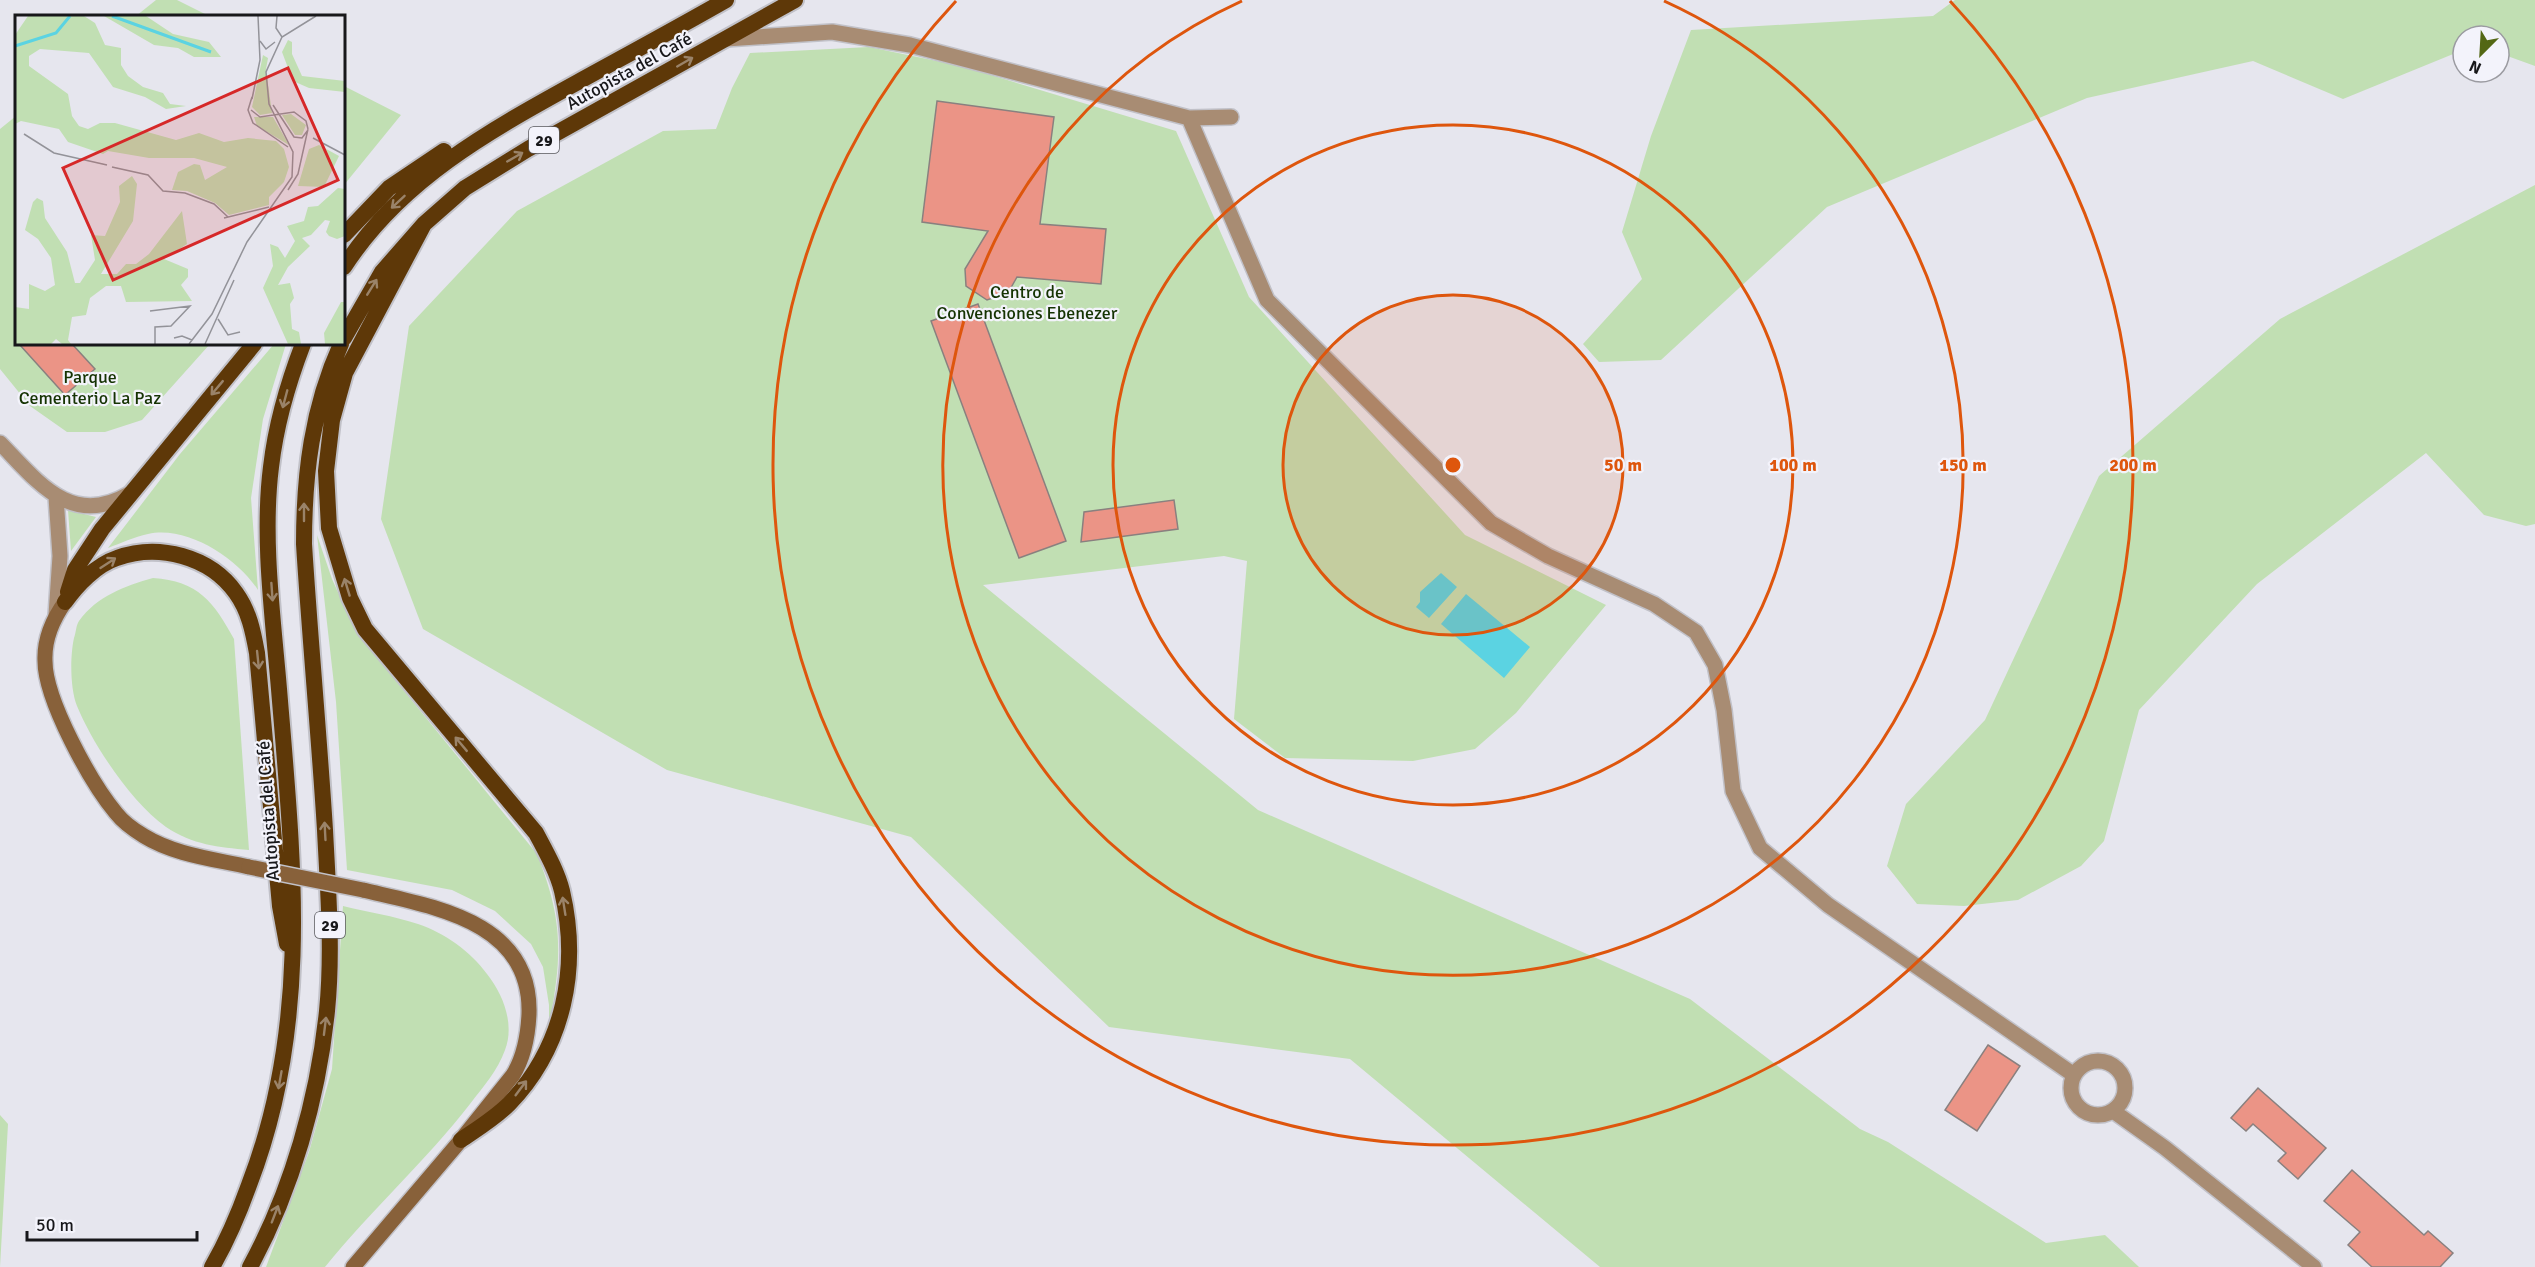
<svg xmlns="http://www.w3.org/2000/svg" width="2535" height="1267" viewBox="0 0 2535 1267" font-family="Signika,sans-serif">
<rect width="100%" height="100%" fill="#e6e6ee"/>
<path fill="#c1dfb3" d="M156 0H177L209 16H136Z
M1955 0H2535V66L2499 53V36H2463V50L2343 99 2253 61 2087 98 1827 207 1661 360 1599 362 1583 344 1642 279 1622 232 1651 136 1691 30 1933 16Z
M869 47 961 66 1176 131 1249 297 1465 535 1606 605 1516 713 1475 749 1413 761 1285 758 1234 719 1247 561 1224 556 983 585 1258 810 1690 999 1860 1129 1888 1142 2046 1243 2105 1235 2139 1267H1600L1350 1059 1109 1027 911 837 667 770 423 629 381 519 409 326 517 211 663 131 716 129 732 88 750 53Z
M344 86 401 115 344 185Z
M16 116V344H210L142 420 105 432H67L30 406 0 369V129Z
M2535 185V524L2526 526 2484 515 2426 453 2257 584 2139 710 2104 841 2081 866 2018 900 1964 906 1917 904 1887 866 1906 804 1985 720 2099 476 2280 319Z
M274 344H286L263 419 251 498 258 590C237 558 187 525 148 534 134 537 121 543 108 548L180 454Z
M68 510 96 517 71 551Z
M317 535 332 579 356 632 537 854C564 922 562 956 549 1026V1005L543 967 531 944 495 911 452 890 347 870 336 702Z
M153 578C198 581 214 602 234 639L249 850C218 847 193 845 166 827 132 803 93 745 77 706 70 689 70 656 74 638 76 633 76 625 79 621 97 596 125 586 153 578Z
M343 906C367 912 394 916 418 924 445 933 470 951 487 974 503 994 515 1024 505 1050 498 1070 483 1087 470 1104 426 1161 371 1210 325 1267H266L309 1152 332 1069Z
M0 1115 8 1124 0 1267Z"/>
<path fill="#5bd3e2" d="M1441 573 1457 587 1429 618 1416 607 1420 602V592Z
M1466 594 1530 647 1504 678 1441 624Z"/>
<path fill="#eb9486" stroke="#89807f" stroke-width="1.5" d="M937 101 1054 117 1040 224 1106 229 1101 284 1017 277 1008 293 987 300 966 286 965 269 988 231 922 222Z
M978 304 1066 541 1019 558 931 321Z
M19 344H72L95 369 65 395Z
M1174 500 1178 529 1081 542 1084 512Z
M1988 1045 2020 1066 1977 1131 1945 1110Z
M2258 1088 2326 1148 2298 1179 2278 1161 2286 1153 2253 1124 2246 1131 2231 1118Z
M2352 1170 2424 1235 2428 1231 2453 1253 2440 1267H2372L2348 1245 2360 1232 2324 1201Z"/>
<g fill="none" stroke-linecap="round" stroke-linejoin="round">
<defs>
<path id="minor" d="M726 39 832 32 910 45 1189 118 1231 117
M1189 118 1267 300 1491 523 1548 556 1654 604 1696 632 1715 665 1724 710 1733 791 1760 848 1828 905 2074 1075
M0 443C38 482 71 528 129 494
M56 615 60 556 56 497
M2071 1088a27 27 0 1 1 54 0a27 27 0 1 1-54 0Z
M2113 1111 2165 1148 2314 1267"/>
<path id="secondary" d="M65 602C53 619 44 639 45 661 45 700 91 783 116 813 123 822 134 830 144 836 175 855 214 859 249 867
M353 1267 461 1140 513 1075C524 1057 528 1036 529 1014 532 921 434 907 363 890"/>
<path id="trunk" d="M424 224 345 373 332 420 326 471 329 528 350 598 365 629 536 833C546 852 557 871 562 891 580 968 564 1047 509 1104 495 1118 477 1129 461 1140
M344 235 389 188 444 151
M344 267C400 180 489 131 578 82 627 55 677 28 726 0
M344 338 382 272 424 224 465 188 528 149 795 0
M68 592 75 570 102 529 254 344
M65 602C77 585 96 565 117 558 158 543 210 556 236 593 249 611 253 631 257 653L280 906 287 944
M212 1267C227 1241 239 1213 249 1185 312 1022 293 859 279 689 273 618 262 538 271 467 276 424 288 383 303 344
M250 1267C292 1190 318 1098 327 1011 333 951 328 890 325 830 319 734 310 639 304 544 304 474 312 408 341 344"/>
</defs>
<use href="#minor" stroke="#c1c1c8" stroke-width="18"/>
<use href="#secondary" stroke="#c1c1c8" stroke-width="18"/>
<use href="#trunk" stroke="#c1c1c8" stroke-width="20"/>
<use href="#minor" stroke="#a88c73" stroke-width="15"/>
<use href="#secondary" stroke="#88613a" stroke-width="15"/>
<use href="#trunk" stroke="#5e3808" stroke-width="16"/>
<defs>
<path id="secondary-bridge" d="M249 867 363 890"/>
</defs>
<use href="#secondary-bridge" stroke="#c1c1c8" stroke-width="18" stroke-linecap="butt"/>
<use href="#secondary-bridge" stroke="#88613a" stroke-width="15"/>
</g>
<defs><path id="oneway-shaft" d="M-6 0H5M1.5-3L5.5 0L1.5 3" fill="none" stroke-width="1.6" stroke-linecap="round" stroke-linejoin="round" transform="scale(1.5)"/></defs>
<g stroke="#9a8369">
<use href="#oneway-shaft" transform="translate(685 62) rotate(-30)"/>
<use href="#oneway-shaft" transform="translate(515 157) rotate(-30)"/>
<use href="#oneway-shaft" transform="translate(398 202) rotate(137)"/>
<use href="#oneway-shaft" transform="translate(372 287) rotate(-58)"/>
<use href="#oneway-shaft" transform="translate(217 388) rotate(130)"/>
<use href="#oneway-shaft" transform="translate(285 399) rotate(105)"/>
<use href="#oneway-shaft" transform="translate(304 512) rotate(-90)"/>
<use href="#oneway-shaft" transform="translate(108 563) rotate(-33)"/>
<use href="#oneway-shaft" transform="translate(347 587) rotate(-107)"/>
<use href="#oneway-shaft" transform="translate(272 592) rotate(86)"/>
<use href="#oneway-shaft" transform="translate(258 660) rotate(84)"/>
<use href="#oneway-shaft" transform="translate(461 744) rotate(-130)"/>
<use href="#oneway-shaft" transform="translate(325 831) rotate(-93)"/>
<use href="#oneway-shaft" transform="translate(564 906) rotate(-99)"/>
<use href="#oneway-shaft" transform="translate(325 1026) rotate(-83)"/>
<use href="#oneway-shaft" transform="translate(280 1080) rotate(100)"/>
<use href="#oneway-shaft" transform="translate(521 1088) rotate(-53)"/>
<use href="#oneway-shaft" transform="translate(275 1214) rotate(-69)"/>
</g>
<circle cx="1453" cy="465" r="170" fill="#de560d" fill-opacity=".12"/>
<g fill="none" stroke="#de560d" stroke-width="3">
<circle cx="1453" cy="465" r="170"/>
<circle cx="1453" cy="465" r="340"/>
<path d="M1664 1A510 510 0 1 1 1242 1"/>
<path d="M1950 1A680 680 0 1 1 956 1"/>
</g>
<g text-anchor="middle" stroke-width="4.5" stroke-linejoin="round" paint-order="stroke">
<g fill="#f3f3fb" stroke="#59595e" stroke-width="1.5">
<rect x="529" y="127" width="30" height="26" rx="4.5"/>
<rect x="315" y="912" width="30" height="26" rx="4.5"/>
</g>
<g font-size="16" font-weight="bold" fill="#17171a">
<text x="544" y="146">29</text>
<text x="330" y="931">29</text>
</g>
<g font-size="18" fill="#17171a" stroke="#f3f3fb">
<text transform="translate(629 71) rotate(-29)" y="6">Autopista del Café</text>
<text transform="translate(268 811) rotate(-94)" y="6">Autopista del Café</text>
</g>
<g font-size="18" fill="#153302" stroke="#f3f3fb">
<text x="1027" y="298">Centro de<tspan x="1027" dy="21">Convenciones Ebenezer</tspan></text>
<text x="90" y="383">Parque<tspan x="90" dy="21">Cementerio La Paz</tspan></text>
</g>
</g>
<g transform="translate(15 15)">
<rect width="330" height="330" fill="#e6e6ee"/>
<path d="M13 1H69L80 8 90 30 106 33V50L113 61 128 72 148 78 155 89 171 91 151 94 130 82 98 72 74 38 25 34 14 41V51L53 79 57 101 64 111 73 114 85 108H100L161 125 184 118 209 127 233 123 261 126 269 134 274 152 269 167 254 182V190L214 200 200 188 172 176 157 175 163 157 179 149 185 150 190 165 212 152 179 143H134L93 136 88 139 53 127 44 114 6 106 0 109V20ZM89 1H131L158 19 194 27 206 42H179L163 33 139 30ZM273 25 277 27V39L287 61 330 66V77L294 73 278 66 267 37ZM248 40 253 43 251 54 257 98 245 100 237 92ZM276 99 291 110 287 120H280L267 100ZM239 102H258L274 130 242 111ZM304 130 324 141 309 172 283 171 294 134ZM117 161 122 169 118 206 86 259H102L111 249H121L134 239 167 196 172 229 149 244 173 254V262L166 270 177 286 111 287 106 271H91L75 283 71 300 57 302 53 325 56 329H47L41 324 36 329H0V292L14 294V269L30 276 40 270 36 243 23 224 10 215 18 187 22 183 28 186 30 203 52 237 60 268H65L80 245 76 220 90 221 105 187 104 171ZM323 173 330 174V221L322 224 314 221 311 217 315 206 310 205 296 220 287 223 295 231 273 252 263 270 275 268 279 283 275 289 277 314 284 317 286 329H273L248 273 258 251 255 229 263 232 270 243 280 226 272 211 289 206 293 192 303 191ZM326 287H330V329H310L309 318Z" fill="#c1dfb3"/>
<path fill="none" stroke="#5bd3e2" stroke-width="3" d="M97 1 196 37M0 31 41 18 55 1"/>
<path fill="none" stroke="#939399" stroke-width="1.5" d="M262 1 261 13 267 22M245 26 251 34 260 27M237 82 233 95 238 108 273 132M237 84 245 45 243 1M258 90 279 122 287 123 293 115M236 95 245 102 279 97 291 106 293 114M9 119 39 138 92 150M298 123 330 140M97 152 133 160 148 176 170 178 199 189 213 202M273 175 283 159 293 114M209 203 254 192M135 296 175 291 156 311 140 312V329M203 304 213 320 225 317M159 323 167 321 177 325M174 329 197 299 232 227 277 162 278 137 254 89 251 57 267 22 301 1M190 329 219 265"/>
<path fill="#d62828" fill-opacity="0.15" stroke="#d62828" stroke-width="3" d="M273 53 323 165 98 265 48 153Z"/>
<rect width="330" height="330" fill="none" stroke="#17171a" stroke-width="3"/>
</g>
<circle cx="1453" cy="465" r="9" fill="#de560d" stroke="#f3f3fb" stroke-width="3"/>
<g font-size="18" text-anchor="middle" font-weight="bold" fill="#de560d" stroke="#f3f3fb" stroke-width="4.5" stroke-linejoin="round" paint-order="stroke">
<text x="1623" y="471">50 m</text>
<text x="1793" y="471">100 m</text>
<text x="1963" y="471">150 m</text>
<text x="2133" y="471">200 m</text>
</g>
<g transform="translate(2481 54) rotate(204)"><circle r="28" fill="#f3f3fb" stroke="#9b9ba1" stroke-width="1.5"/>
<path d="M0-4.5L10 22L0 15L-10 22Z" fill="#536714"/>
<text y="-9" font-size="16" font-weight="bold" text-anchor="middle" fill="#17171a">N</text>
</g>
<path d="M27 1231v9h170v-9" fill="none" stroke="#17171a" stroke-width="3"/>
<text x="36" y="1231" font-size="18" fill="#17171a" stroke="#f3f3fb" stroke-width="4.5" paint-order="stroke">50 m</text>
</svg>
